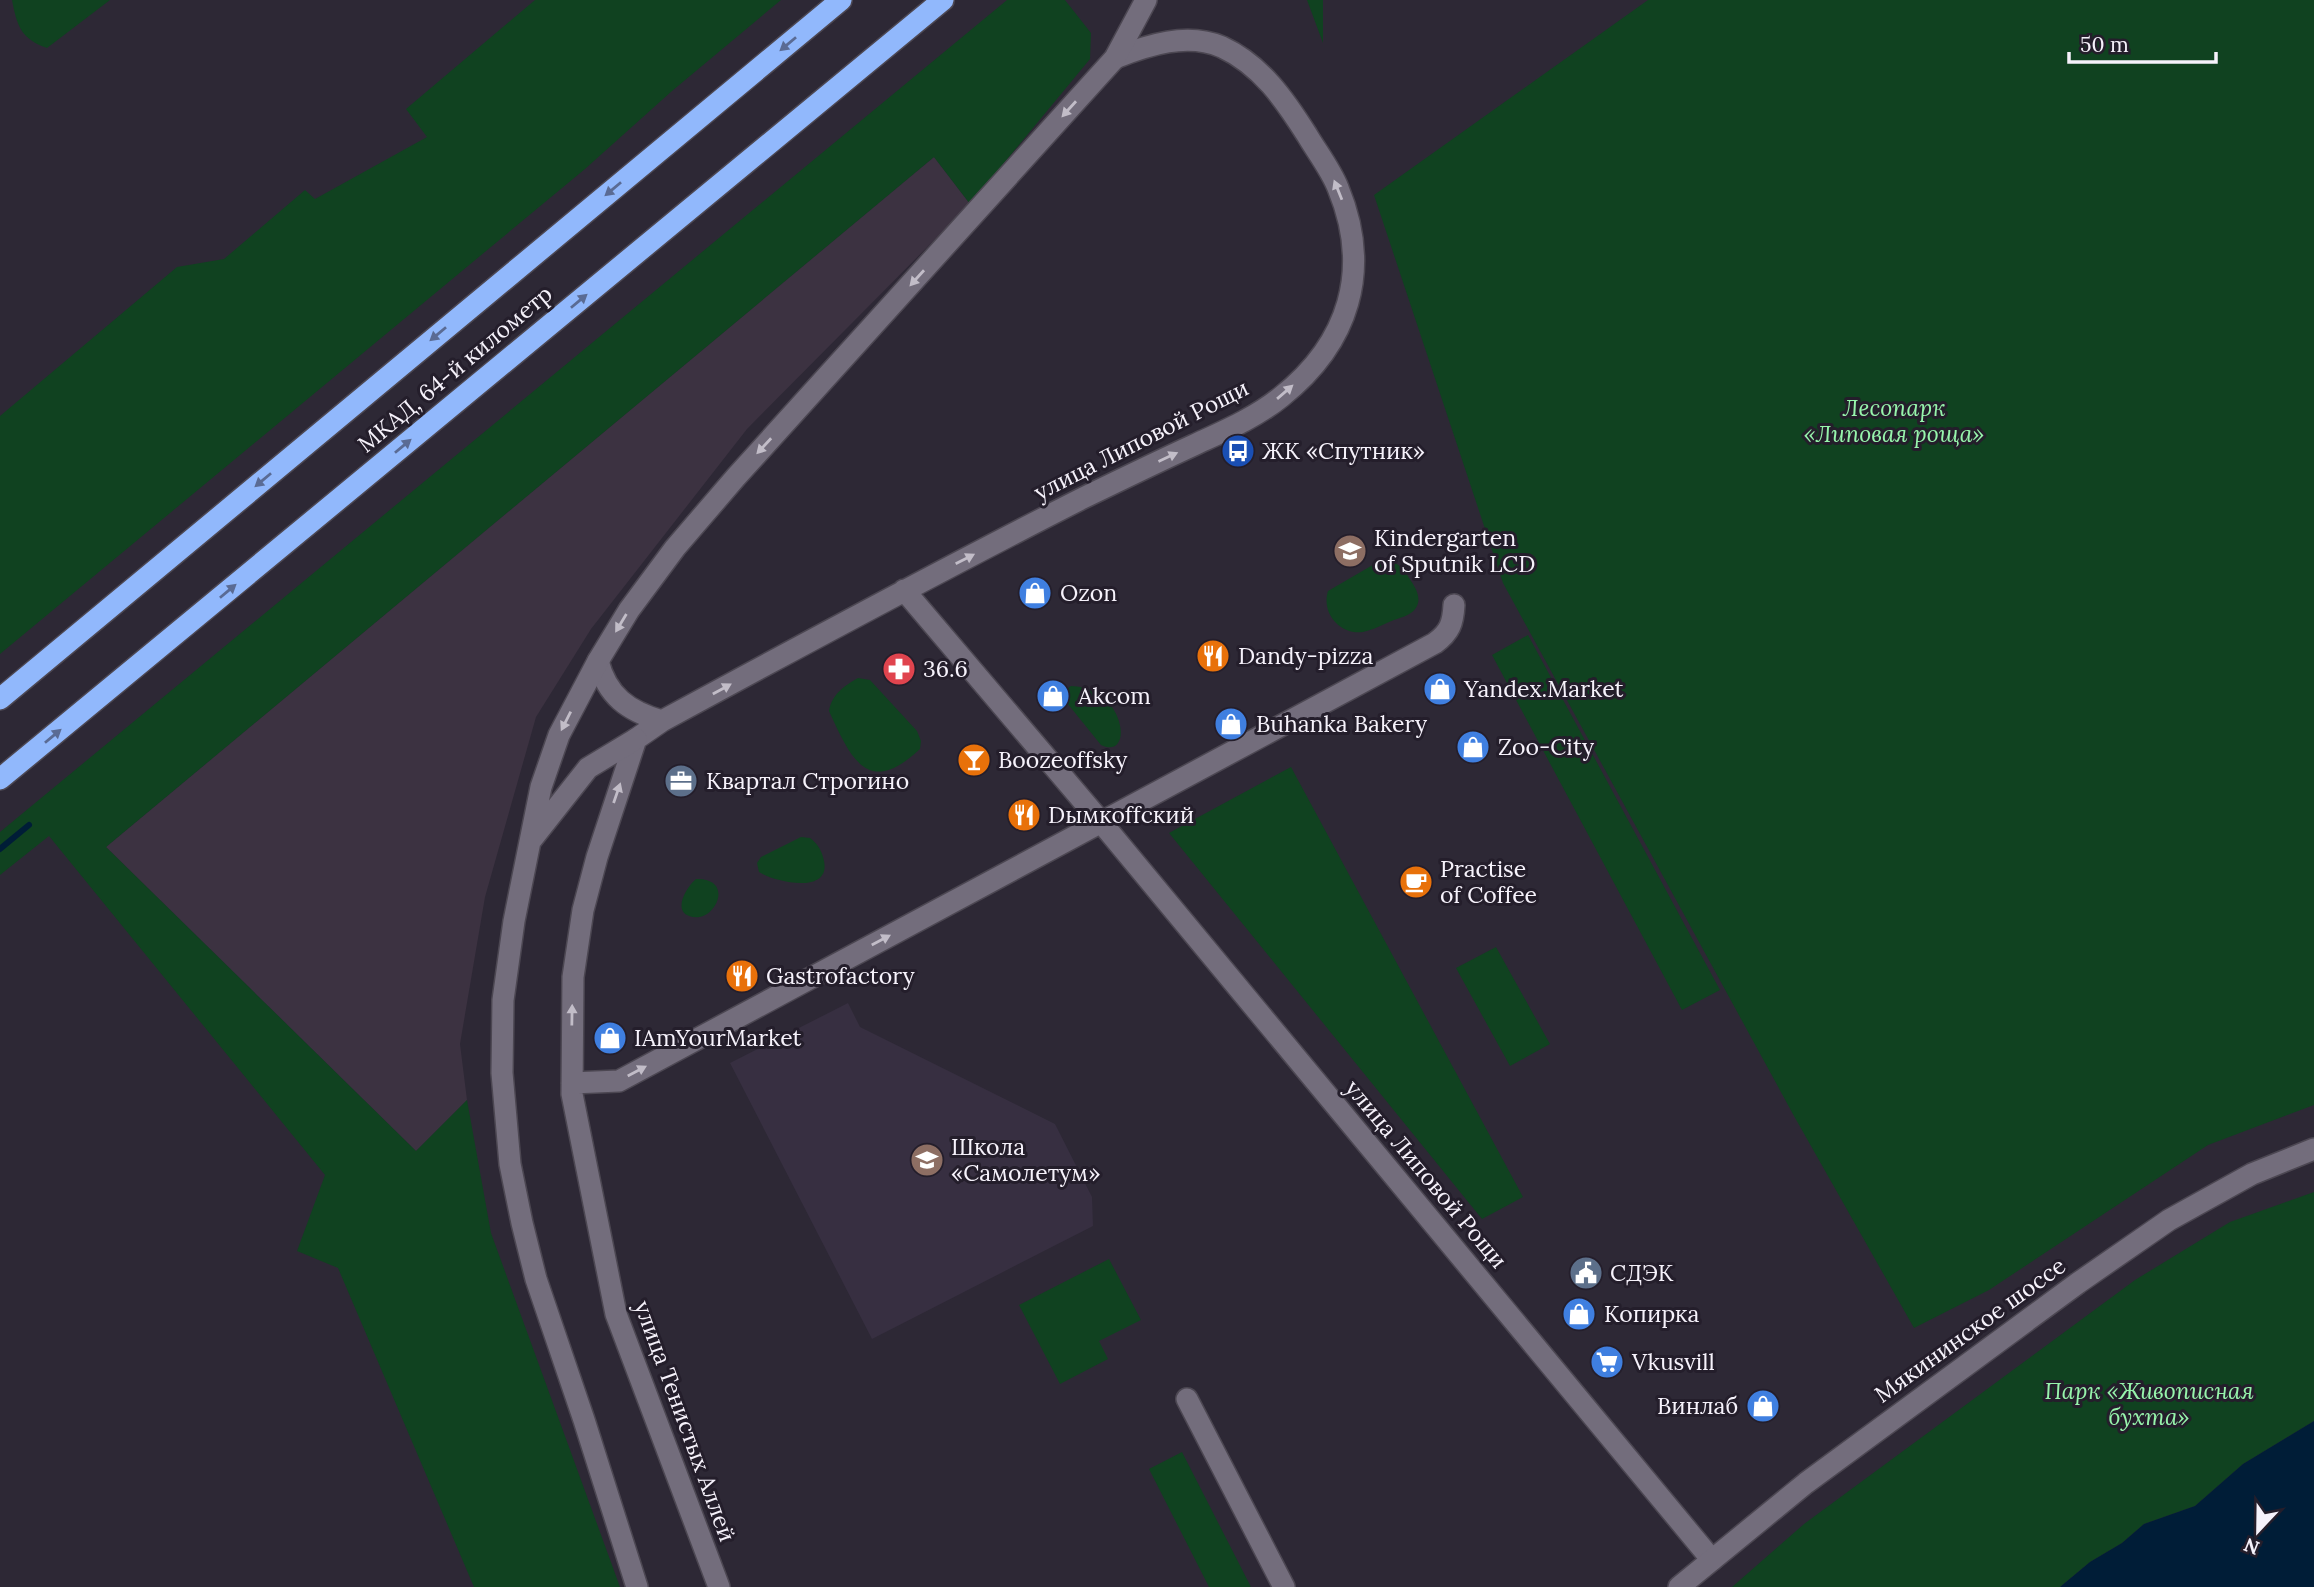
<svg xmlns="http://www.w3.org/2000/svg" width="2314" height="1587" viewBox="0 0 2314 1587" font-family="Lora,serif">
<rect width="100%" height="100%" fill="#2d2835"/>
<path fill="#3c3241" d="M934 157 970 204 747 429 591 629 536 717 485 897 460 1044 467 1100 416 1151 106 847Z"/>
<path fill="#372f41" d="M848 1003 860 1027 1055 1124 1092 1197 1093 1226 872 1339 730 1063Z"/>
<path fill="#104220" d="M12 0H110L47 48C21 39 17 26 12 0Z
M535 0H781L672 91 585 169 0 654V416L177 267 224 259 305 190 315 199 427 137 406 109Z
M1007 0H1065L1091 33 1090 59 970 204 934 157 106 847 416 1151 467 1100 491 1233 620 1587H474L338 1268 297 1251 325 1175 49 836 0 875V832Z
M1307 0H1323V43Z
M1648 0H2314V1105L2208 1145 1989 1290 1914 1328 1794 1116 1503 583 1374 195Z
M1383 559C1398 562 1403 567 1411 581 1416 588 1421 598 1417 606 1413 615 1402 617 1394 620 1384 624 1373 630 1363 632 1340 635 1321 613 1328 591Z
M1528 635 1720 990 1682 1010 1492 655Z
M858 678 870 680 917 731 921 741 920 749C868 798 851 759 829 711 832 694 844 686 858 678Z
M1071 686C1127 688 1134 761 1101 745L1063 698 1064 691Z
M1291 767 1523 1197 1482 1219 1169 833Z
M801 837 810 838C818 844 822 851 824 861 831 895 774 882 759 872L757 863 761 857Z
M696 879C737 878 714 926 689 916 672 910 688 885 696 879Z
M1496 947 1550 1044 1510 1066 1456 968Z
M2314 1192V1421L2243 1464 2195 1506 2144 1524 2122 1543 2090 1562 2060 1587H1732L1804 1524 2135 1280 2230 1222Z
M1109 1259 1141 1320 1099 1341 1108 1359 1060 1384 1019 1305Z
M1182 1452 1251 1587H1209L1149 1469Z"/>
<path fill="#001d37" d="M2314 1421V1587H2060L2090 1562 2122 1543 2144 1524 2195 1506 2243 1464Z"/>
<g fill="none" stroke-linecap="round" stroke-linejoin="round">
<path stroke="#001d37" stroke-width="6" d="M0 849 29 825"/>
<defs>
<path id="street" d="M904 590 1101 822 1712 1560
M598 661C607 696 628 711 662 721
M572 1083 619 1081 1435 643C1450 632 1453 623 1454 605
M1187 1399 1284 1587
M719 1587 616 1314 572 1094 573 977 583 910 597 857 636 739 662 721C802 645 941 570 1083 498 1120 480 1157 462 1194 445 1224 431 1255 418 1281 397 1349 343 1372 270 1338 188 1331 170 1317 152 1307 135 1285 100 1261 65 1222 47 1187 32 1148 45 1115 58"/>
<path id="secondary" d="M532 839 588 768 636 739
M637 1587 584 1420 536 1279 522 1223 510 1164 502 1073 503 1000 514 921 541 787 559 735 598 661 629 610 675 548 736 477 1115 58 1146 0
M1679 1587 1806 1483 2078 1283 2169 1220 2252 1174 2314 1149"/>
<path id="highway" d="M0 699 841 0
M0 779 943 0"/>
</defs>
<use href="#street" stroke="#4c4752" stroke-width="24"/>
<use href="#secondary" stroke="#4c4752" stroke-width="24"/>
<use href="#highway" stroke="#4c4752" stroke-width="24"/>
<use href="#street" stroke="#736d7c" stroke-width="21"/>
<use href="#secondary" stroke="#736d7c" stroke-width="21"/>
<use href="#highway" stroke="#91b8fc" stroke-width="21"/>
</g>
<defs><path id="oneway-solid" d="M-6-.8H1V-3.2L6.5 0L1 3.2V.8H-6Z" transform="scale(1.75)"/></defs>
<g fill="#5a6b94">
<use href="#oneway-solid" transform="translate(788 44) rotate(140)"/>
<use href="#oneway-solid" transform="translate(613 189) rotate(140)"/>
<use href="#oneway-solid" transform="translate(579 301) rotate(-40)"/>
<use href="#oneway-solid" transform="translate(438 334) rotate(140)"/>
<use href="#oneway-solid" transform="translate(403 446) rotate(-40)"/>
<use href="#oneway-solid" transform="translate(263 480) rotate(140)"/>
<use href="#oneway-solid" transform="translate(228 591) rotate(-40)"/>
<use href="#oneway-solid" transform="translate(53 736) rotate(-40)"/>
</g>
<g fill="#c2bdc8">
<use href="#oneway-solid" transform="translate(1069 109) rotate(132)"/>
<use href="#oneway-solid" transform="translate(1338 190) rotate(-112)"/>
<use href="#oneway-solid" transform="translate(917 278) rotate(132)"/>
<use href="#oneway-solid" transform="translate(1285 392) rotate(-41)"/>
<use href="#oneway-solid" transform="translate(764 446) rotate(133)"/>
<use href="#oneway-solid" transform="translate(1168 457) rotate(-25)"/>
<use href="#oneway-solid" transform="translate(965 559) rotate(-27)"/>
<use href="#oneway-solid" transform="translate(621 623) rotate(121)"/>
<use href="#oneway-solid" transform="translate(722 689) rotate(-29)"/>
<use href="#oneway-solid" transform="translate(566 721) rotate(117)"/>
<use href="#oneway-solid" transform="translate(617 793) rotate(-71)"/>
<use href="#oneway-solid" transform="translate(881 940) rotate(-28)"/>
<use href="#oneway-solid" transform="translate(572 1015) rotate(-89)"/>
<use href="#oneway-solid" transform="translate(637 1071) rotate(-28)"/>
</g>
<defs>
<symbol id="bus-disc" viewBox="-11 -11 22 22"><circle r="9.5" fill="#1a4fb4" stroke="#241e2b"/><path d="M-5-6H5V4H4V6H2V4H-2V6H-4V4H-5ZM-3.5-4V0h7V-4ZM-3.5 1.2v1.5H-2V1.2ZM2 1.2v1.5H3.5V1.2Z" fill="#fff"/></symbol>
<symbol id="school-disc" viewBox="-11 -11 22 22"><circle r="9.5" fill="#8d6e63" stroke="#241e2b"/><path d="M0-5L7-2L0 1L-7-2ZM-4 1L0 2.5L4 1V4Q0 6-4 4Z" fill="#fff"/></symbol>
<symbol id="shop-disc" viewBox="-11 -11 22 22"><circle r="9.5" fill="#3f7fe0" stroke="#241e2b"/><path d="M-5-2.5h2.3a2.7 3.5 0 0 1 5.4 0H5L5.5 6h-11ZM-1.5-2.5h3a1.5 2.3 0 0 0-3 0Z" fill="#fff"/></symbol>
<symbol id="restaurant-disc" viewBox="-11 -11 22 22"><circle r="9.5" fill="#e8710a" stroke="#241e2b"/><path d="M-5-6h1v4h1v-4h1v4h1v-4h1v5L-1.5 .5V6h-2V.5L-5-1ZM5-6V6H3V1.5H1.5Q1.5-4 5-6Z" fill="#fff"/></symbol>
<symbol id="pharmacy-disc" viewBox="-11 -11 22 22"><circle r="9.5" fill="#e0444e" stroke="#241e2b"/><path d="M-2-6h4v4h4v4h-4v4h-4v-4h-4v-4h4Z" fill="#fff"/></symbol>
<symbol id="bar-disc" viewBox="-11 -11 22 22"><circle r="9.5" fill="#e8710a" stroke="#241e2b"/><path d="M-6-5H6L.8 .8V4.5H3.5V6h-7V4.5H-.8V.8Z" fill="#fff"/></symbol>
<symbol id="office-disc" viewBox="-11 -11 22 22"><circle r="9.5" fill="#5c6f8a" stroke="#241e2b"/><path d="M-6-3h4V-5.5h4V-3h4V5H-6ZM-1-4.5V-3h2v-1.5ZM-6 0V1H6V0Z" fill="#fff"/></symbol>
<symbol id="cafe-disc" viewBox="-11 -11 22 22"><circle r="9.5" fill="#e8710a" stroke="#241e2b"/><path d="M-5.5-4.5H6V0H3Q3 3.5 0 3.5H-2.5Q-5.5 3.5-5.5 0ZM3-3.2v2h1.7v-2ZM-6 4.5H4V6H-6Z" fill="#fff"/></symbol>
<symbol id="civic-disc" viewBox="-11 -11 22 22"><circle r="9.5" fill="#5c6f8a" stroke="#241e2b"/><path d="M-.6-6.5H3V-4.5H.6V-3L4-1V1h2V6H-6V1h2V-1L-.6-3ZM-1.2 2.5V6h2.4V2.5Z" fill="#fff"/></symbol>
<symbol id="supermarket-disc" viewBox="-11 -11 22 22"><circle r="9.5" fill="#3f7fe0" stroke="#241e2b"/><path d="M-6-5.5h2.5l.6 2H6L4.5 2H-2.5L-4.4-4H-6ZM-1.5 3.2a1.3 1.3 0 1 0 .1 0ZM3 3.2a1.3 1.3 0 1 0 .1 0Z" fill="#fff"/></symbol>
</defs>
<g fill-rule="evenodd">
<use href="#bus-disc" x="1219" y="432" width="38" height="38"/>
<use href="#school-disc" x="1331" y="532" width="38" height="38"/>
<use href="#shop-disc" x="1016" y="574" width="38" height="38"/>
<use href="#restaurant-disc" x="1194" y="637" width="38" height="38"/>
<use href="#pharmacy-disc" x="880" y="650" width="38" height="38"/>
<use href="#shop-disc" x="1421" y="670" width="38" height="38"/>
<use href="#shop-disc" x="1034" y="677" width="38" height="38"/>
<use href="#shop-disc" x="1212" y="705" width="38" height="38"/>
<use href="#shop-disc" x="1454" y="728" width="38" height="38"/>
<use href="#bar-disc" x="955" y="741" width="38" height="38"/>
<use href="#office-disc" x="662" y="762" width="38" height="38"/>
<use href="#restaurant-disc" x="1005" y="796" width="38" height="38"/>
<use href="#cafe-disc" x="1397" y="863" width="38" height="38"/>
<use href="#restaurant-disc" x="723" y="957" width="38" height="38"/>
<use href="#shop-disc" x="591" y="1019" width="38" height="38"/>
<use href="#school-disc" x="908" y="1141" width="38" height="38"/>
<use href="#civic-disc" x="1567" y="1254" width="38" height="38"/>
<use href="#shop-disc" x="1560" y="1295" width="38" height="38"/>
<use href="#supermarket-disc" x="1588" y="1343" width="38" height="38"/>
<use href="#shop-disc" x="1744" y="1387" width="38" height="38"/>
</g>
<g text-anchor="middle" stroke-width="6" stroke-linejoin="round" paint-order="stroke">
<g font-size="23" fill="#f6f2fb" stroke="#241e2b">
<text transform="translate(455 369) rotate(-40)" y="8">МКАД, 64-й километр</text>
<text transform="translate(1141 440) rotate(-27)" y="8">улица Липовой Рощи</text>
<text transform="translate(1426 1174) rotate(50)" y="8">улица Липовой Рощи</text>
<text transform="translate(1970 1330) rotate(-36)" y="8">Мякининское шоссе</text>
<text transform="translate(685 1421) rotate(70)" y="8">улица Тенистых Аллей</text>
</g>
<g font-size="23" font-style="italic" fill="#97f5ac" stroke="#241e2b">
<text x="1894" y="416">Лесопарк<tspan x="1894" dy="26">«Липовая роща»</tspan></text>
<text x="2149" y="1399">Парк «Живописная<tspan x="2149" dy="26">бухта»</tspan></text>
</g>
<g font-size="23" fill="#f6f2fb" stroke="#241e2b" text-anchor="start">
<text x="1262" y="459">ЖК «Спутник»</text>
<text x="1374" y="546">Kindergarten<tspan x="1374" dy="26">of Sputnik LCD</tspan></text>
<text x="1060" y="601">Ozon</text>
<text x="1238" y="664">Dandy-pizza</text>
<text x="923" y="677">36.6</text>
<text x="1464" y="697">Yandex.Market</text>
<text x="1078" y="704">Akcom</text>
<text x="1256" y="732">Buhanka Bakery</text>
<text x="1498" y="755">Zoo-City</text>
<text x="998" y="768">Boozeoffsky</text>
<text x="706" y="789">Квартал Строгино</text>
<text x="1048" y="823">Dымкoffский</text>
<text x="1440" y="877">Practise<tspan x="1440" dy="26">of Coffee</tspan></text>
<text x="766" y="984">Gastrofactory</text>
<text x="634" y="1046">IAmYourMarket</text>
<text x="951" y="1155">Школа<tspan x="951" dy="26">«Самолетум»</tspan></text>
<text x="1610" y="1281">СДЭК</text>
<text x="1604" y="1322">Копирка</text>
<text x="1632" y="1370">Vkusvill</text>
<text x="1738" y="1414" text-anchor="end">Винлаб</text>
</g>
</g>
<g transform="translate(2258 1531) rotate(202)" stroke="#241e2b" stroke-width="5" paint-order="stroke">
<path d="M0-5L12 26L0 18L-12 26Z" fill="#f6f2fb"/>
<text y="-10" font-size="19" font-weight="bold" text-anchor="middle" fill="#f6f2fb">N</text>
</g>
<path d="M2069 52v10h147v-10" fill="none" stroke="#f6f2fb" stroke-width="3.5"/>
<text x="2080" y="52" font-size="21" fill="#f6f2fb" stroke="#241e2b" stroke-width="5" paint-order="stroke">50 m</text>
</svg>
